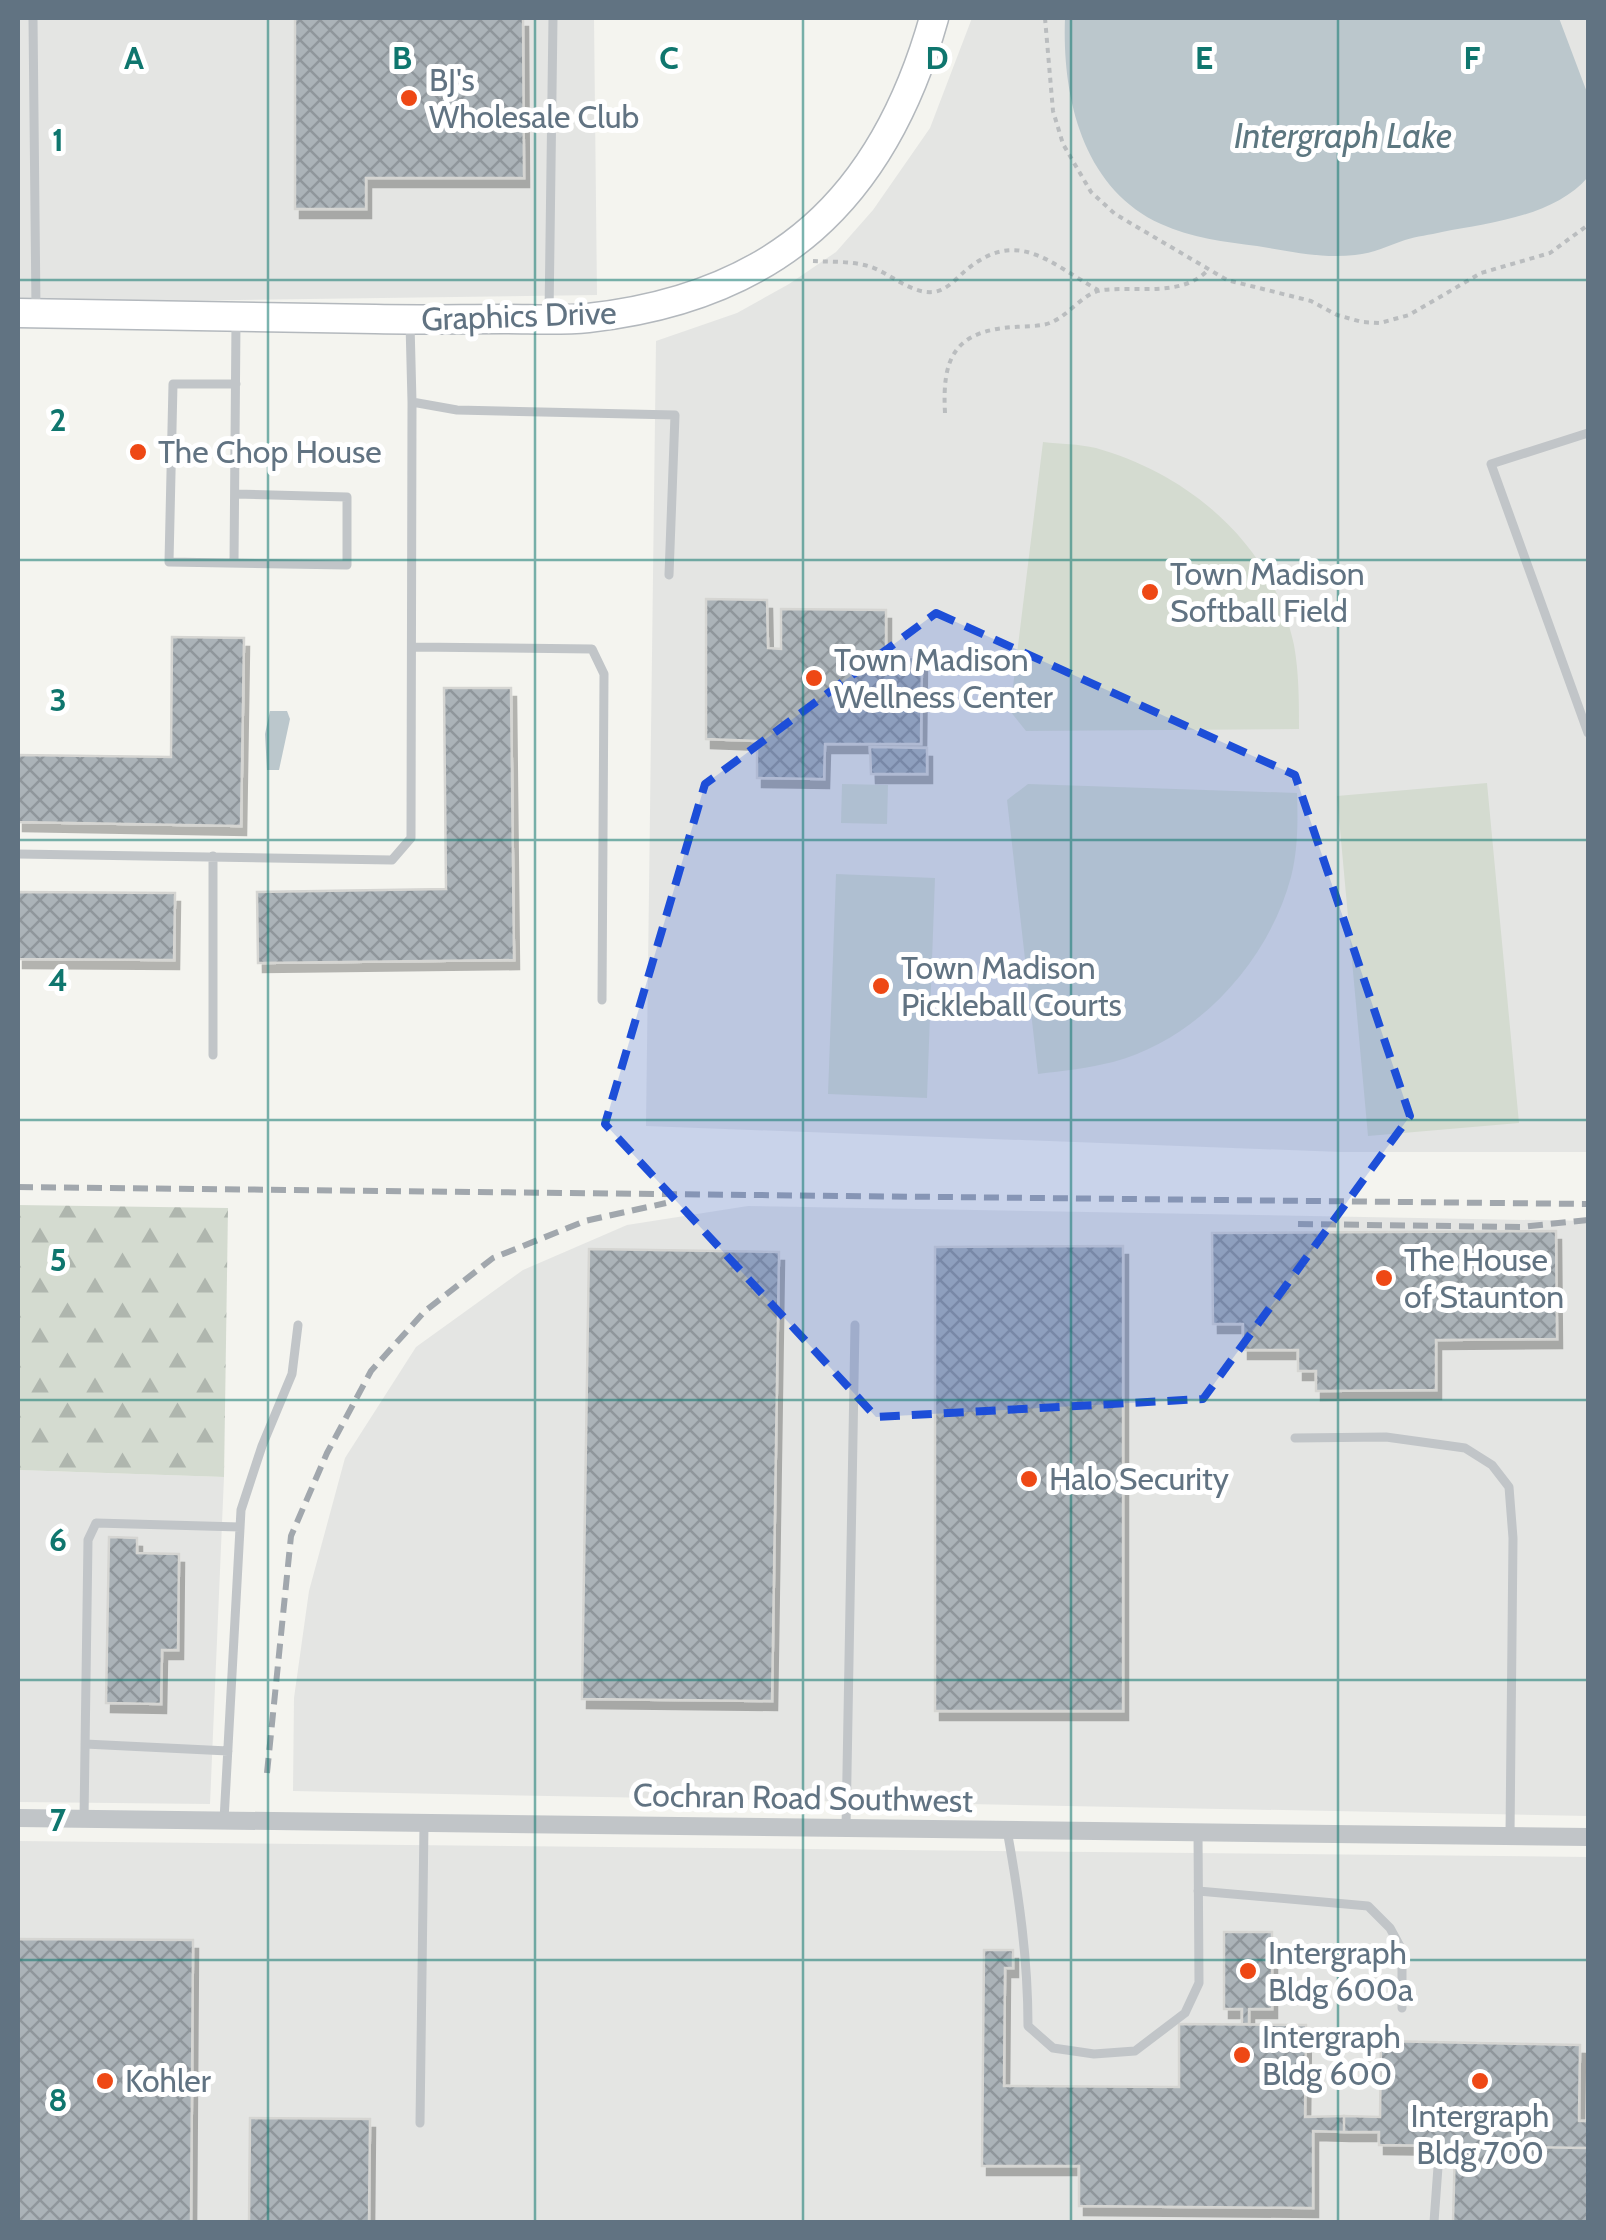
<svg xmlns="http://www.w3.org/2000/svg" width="1606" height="2240" viewBox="0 0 1606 2240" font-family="Cabin,sans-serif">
<defs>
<pattern id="forest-firs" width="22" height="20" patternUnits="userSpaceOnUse" patternTransform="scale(2.5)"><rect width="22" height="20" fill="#d4dbd0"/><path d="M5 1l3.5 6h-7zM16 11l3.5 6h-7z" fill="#afb6ae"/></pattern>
<pattern id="building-cross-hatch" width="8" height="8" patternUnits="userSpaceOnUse" patternTransform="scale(2.5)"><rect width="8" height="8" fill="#abb3b8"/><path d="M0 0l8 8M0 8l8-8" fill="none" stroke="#8f969b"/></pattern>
<filter id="shadow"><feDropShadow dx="5" dy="9" stdDeviation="0" flood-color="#0004"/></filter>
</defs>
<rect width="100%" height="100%" fill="#f4f4ef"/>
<path fill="#e4e5e3" d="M18 18H594L597 295 18 303Z
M972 18H1588V1152H1341L646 1126 656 341 737 313 789 284 836 252 873 210 930 128Z
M748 1206 1588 1221V1816L293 1791 294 1698 309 1591 345 1458 416 1347 523 1270 627 1225Z
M18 1470 224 1477 210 1804 18 1802Z
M18 1841 1588 1857V2222H18Z"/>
<path fill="#d4dbd0" d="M1043 442C1060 444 1079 444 1096 448 1191 475 1273 545 1294 645 1299 673 1299 701 1299 729L1026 731 1010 711Z
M1487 783 1519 1123 1368 1136 1337 796Z
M842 784 888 785 887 824 841 823Z
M1028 784 1297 793C1298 821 1298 850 1291 877 1269 960 1199 1039 1113 1062 1089 1068 1063 1071 1038 1074L1007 800Z
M836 874 935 878 927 1098 828 1094Z"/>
<path fill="url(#forest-firs)" d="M18 1205 228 1208 224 1477 18 1470Z"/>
<path fill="#bbc7cc" d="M1065 18H1559L1588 95V177C1555 216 1490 223 1442 232 1430 235 1417 236 1405 240 1388 246 1374 253 1355 255 1322 259 1289 251 1257 246 1225 242 1191 238 1161 224 1082 188 1062 96 1065 18Z
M270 711H287L290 719 279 770H267L265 734Z"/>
<path fill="url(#building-cross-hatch)" stroke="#d5d5d2" stroke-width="2.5" filter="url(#shadow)" d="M295 18H523L524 178H366V209H295Z
M706 599 767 600 768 648 781 649V609L886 610V657H922L921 744H825L824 779 757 778V741L706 739Z
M172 637 244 638 241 826 18 822V755L171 757Z
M444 688H511L514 960 258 963 257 892 446 889Z
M870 747 927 748V774H871Z
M18 892 175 893 174 960 18 959Z
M1556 1231 1557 1339 1436 1340V1390L1316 1391V1371H1298V1350H1243V1324H1213L1212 1233Z
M1123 1246V1711H935V1247Z
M589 1249 779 1252 772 1701 582 1699Z
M109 1537 137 1538V1553L179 1554 178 1650H162L161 1704 106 1703Z
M1224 1932H1272V2009H1249V2024H1242V2009H1224Z
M18 1939 193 1940 191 2222H18Z
M984 1950H1013V1968H1005L1004 2086 1179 2087V2024L1306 2025 1305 2117 1344 2116V2132L1313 2131V2208L1079 2206V2166H982Z
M1381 2041 1580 2045 1579 2121H1588V2148L1379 2145V2132H1344V2116L1380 2117Z
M250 2118 370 2119 369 2222H249Z
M1455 2146 1588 2148V2222H1453Z"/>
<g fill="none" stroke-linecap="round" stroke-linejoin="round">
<defs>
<path id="secondary" d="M18 313C137 315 256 317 375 319 418 320 461 319 504 319 532 319 560 321 588 318 777 297 883 199 934 18"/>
</defs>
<use href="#secondary" stroke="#b3b8bd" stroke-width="31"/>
<path stroke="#babdbf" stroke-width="4" stroke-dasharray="5 5" stroke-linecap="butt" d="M1045 18 1053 111 1063 144 1091 192 1115 214 1227 280 1311 301 1337 315 1362 322 1380 323 1409 315 1481 273 1550 253 1588 225
M813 261C831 262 851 261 868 266 889 272 910 294 933 292 946 291 956 279 965 271 1017 227 1048 262 1098 290
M945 413C942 358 954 331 1014 327 1025 326 1042 327 1052 322 1069 315 1084 292 1103 290 1137 286 1181 297 1207 271"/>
<path stroke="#c1c5c8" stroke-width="9" d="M33 18 36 310
M549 315 553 18
M410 323 412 402 457 410 675 415 669 575
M1588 433 1491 464 1588 733
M235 494 347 497V565L169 562 173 384H236
M234 563 236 321
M413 647 592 649 604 674 602 1000
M18 854 392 860 411 838 412 402
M213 856V1055
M1295 1438 1386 1437 1465 1448 1492 1465 1509 1487 1513 1538 1510 1835
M85 1744 228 1751
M84 1819 88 1540 96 1523 240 1527
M224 1820 241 1510 262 1446 292 1374 298 1325
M846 1828 855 1325
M1007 1830C1019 1896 1028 1959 1028 2026L1053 2048 1094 2054 1135 2051 1185 2013 1199 1983 1198 1833
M1198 1891 1368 1906 1390 1928 1402 1950V2008
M420 2123 424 1824
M1434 2222 1438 2167"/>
<path stroke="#c1c5c8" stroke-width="18" d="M18 1818 1588 1837"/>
<use href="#secondary" stroke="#fff" stroke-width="28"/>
<path stroke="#a1a7ad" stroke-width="6" stroke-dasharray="15 8" stroke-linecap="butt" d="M18 1187 1588 1204
M1298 1224 1520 1227 1588 1220
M267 1773 291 1536 327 1453 371 1371 425 1311 493 1258 585 1221 666 1203"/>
</g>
<path fill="#1d4ed8" fill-opacity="0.2" stroke="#1d4ed8" stroke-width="8" stroke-dasharray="20 12" stroke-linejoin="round" d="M936 613 1295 775 1410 1116 1203 1399 876 1417 605 1124 705 784Z"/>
<path fill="none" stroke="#0f766e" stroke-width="2.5" stroke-opacity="0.55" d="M268 18V2222M535 18V2222M803 18V2222M1071 18V2222M1338 18V2222M18 280H1588M18 560H1588M18 840H1588M18 1120H1588M18 1400H1588M18 1680H1588M18 1960H1588"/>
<g fill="#ee4815" stroke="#fff" stroke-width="4">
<circle cx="409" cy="98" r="10"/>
<circle cx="138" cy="452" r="10"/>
<circle cx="1150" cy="592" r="10"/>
<circle cx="814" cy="678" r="10"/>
<circle cx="881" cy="986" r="10"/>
<circle cx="1384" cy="1278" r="10"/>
<circle cx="1029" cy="1479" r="10"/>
<circle cx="1248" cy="1971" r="10"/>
<circle cx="1242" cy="2055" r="10"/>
<circle cx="105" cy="2081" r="10"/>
<circle cx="1480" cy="2081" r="10"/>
</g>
<g text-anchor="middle" stroke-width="10" stroke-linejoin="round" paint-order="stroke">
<g font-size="32" fill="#617382" stroke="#fff" text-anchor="start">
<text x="429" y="91">BJ's<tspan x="429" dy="37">Wholesale Club</tspan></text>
<text x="158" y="463">The Chop House</text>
<text x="1170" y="585">Town Madison<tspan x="1170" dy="37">Softball Field</tspan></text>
<text x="834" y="671">Town Madison<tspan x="834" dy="37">Wellness Center</tspan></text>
<text x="901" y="979">Town Madison<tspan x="901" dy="37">Pickleball Courts</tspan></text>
<text x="1404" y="1271">The House<tspan x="1404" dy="37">of Staunton</tspan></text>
<text x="1049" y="1490">Halo Security</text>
<text x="1268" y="1964">Intergraph<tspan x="1268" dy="37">Bldg 600a</tspan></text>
<text x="1262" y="2048">Intergraph<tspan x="1262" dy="37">Bldg 600</tspan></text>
<text x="125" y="2092">Kohler</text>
<text x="1480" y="2127" text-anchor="middle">Intergraph<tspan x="1480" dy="37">Bldg 700</tspan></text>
</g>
<g font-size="32" fill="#617382" stroke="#fff">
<text transform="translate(519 316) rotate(-2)" y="11">Graphics Drive</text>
<text transform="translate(803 1798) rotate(1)" y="11">Cochran Road Southwest</text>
</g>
<g font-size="35" font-style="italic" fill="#5c7780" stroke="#fff">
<text x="1343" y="148">Intergraph Lake</text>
</g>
</g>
<g font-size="32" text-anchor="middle" font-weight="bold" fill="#0f766e" stroke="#fff" stroke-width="10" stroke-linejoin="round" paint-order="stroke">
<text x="134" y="69">A</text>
<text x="402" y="69">B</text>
<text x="669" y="69">C</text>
<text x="937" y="69">D</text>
<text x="1204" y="69">E</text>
<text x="1472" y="69">F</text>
<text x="58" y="151">1</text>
<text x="58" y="431">2</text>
<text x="58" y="711">3</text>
<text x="58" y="991">4</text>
<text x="58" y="1271">5</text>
<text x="58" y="1551">6</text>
<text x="58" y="1831">7</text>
<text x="58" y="2111">8</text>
</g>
<rect width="1606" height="2240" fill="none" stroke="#617382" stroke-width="40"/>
</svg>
